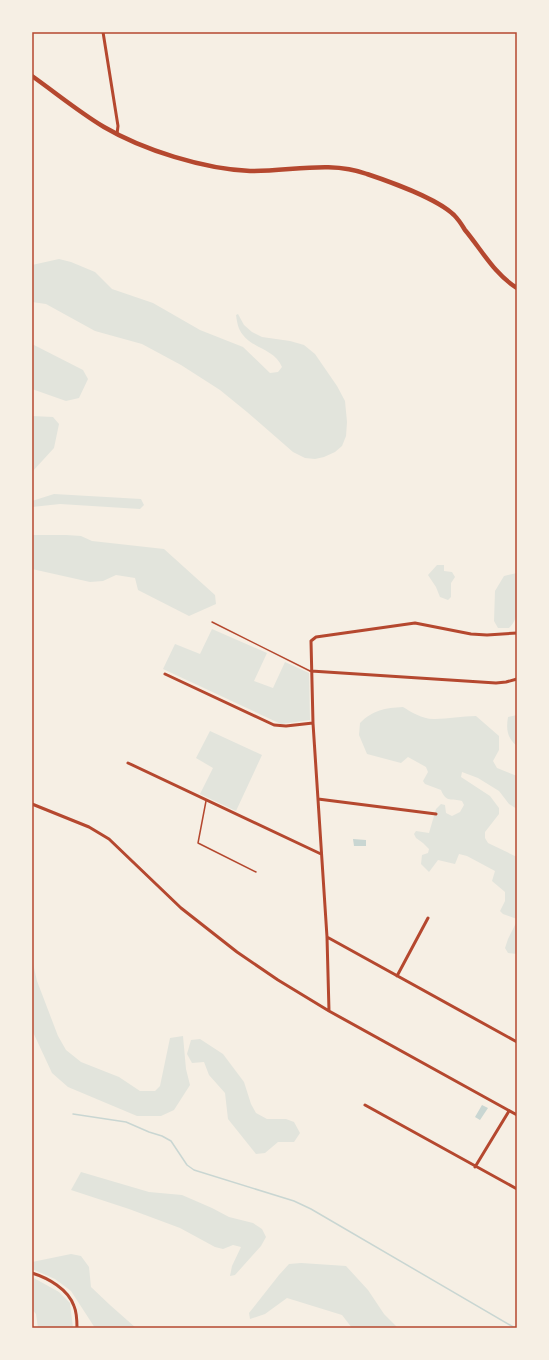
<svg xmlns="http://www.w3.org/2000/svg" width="549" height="1360" viewBox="0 0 549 1360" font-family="'Varela Round',sans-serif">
<rect width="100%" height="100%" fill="#f6efe4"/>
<path fill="#e2e4dc" d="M59 259 71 262 95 272 112 289 153 303 200 330 243 347 270 373 278 372 282 367C275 349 252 348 243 335 238 329 237 322 236 315L238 314 244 325 252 332 262 337 290 341 304 345 315 354 337 386 345 401 347 422 346 436 342 446 335 452 324 457 315 459 305 458 293 452 247 412 220 390 181 365 142 344 95 331 46 304 32 302V265Z
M32 344 83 370 88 379 79 398 66 401 32 389Z
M32 416 53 417 59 424 54 448 32 472Z
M54 494 141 499 144 505 140 509 60 504 32 507V501Z
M32 535H66L81 536 92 541 164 549 215 595 216 604 189 616 138 590 135 578 116 575 103 581 90 582 32 569Z
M437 565H444V571L452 572 455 577 451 583V597L448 600 440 597 436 587 428 575Z
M517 573V597L516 598C518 610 518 619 509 628H498L494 621 495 591 504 576Z
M212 629 267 653 254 681 273 688 285 662 309 673 310 720 281 724 163 669 175 644 200 654Z
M403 707C411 712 424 720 435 719 448 719 462 716 476 716L499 736V750L493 761 497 768 517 776V809L509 804 499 791 478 778 462 772 461 777 490 796 499 808V814L485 832V838L488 843 517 857V919L503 914 500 911 505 901V892L492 881 495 871 467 856 459 854 455 864 438 860 429 872 421 864 422 855 428 853 429 849 423 843 416 838 414 834 416 831 429 833 436 809 441 804 445 805 446 813 452 816 460 812 464 805 462 801C452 798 446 803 441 790L425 784 423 781 428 772 426 767 408 757 401 763 367 754 359 735 360 723C373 710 385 708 403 707Z
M517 715V746C507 738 506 729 508 717Z
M210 731 262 755 236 811 200 794 213 768 196 758Z
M517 921V954L508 953 505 948 508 939Z
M32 959 37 981 58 1036 66 1050 81 1062 119 1077 140 1091H155L160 1086 170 1038 183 1036 186 1069 190 1085 174 1110 161 1116H137L68 1087 52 1073 32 1030Z
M200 1039 223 1054 244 1082 251 1104 256 1113 267 1119H286L294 1122 300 1133 294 1142H278L265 1153 256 1154 228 1119 225 1093 209 1075 204 1062 192 1063 187 1054 191 1040Z
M81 1172 149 1192 182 1195 212 1208 229 1217 253 1223 262 1229 266 1237 261 1246 235 1275 230 1276 232 1266 241 1247 233 1245 223 1249 215 1247 180 1228 129 1209 71 1190Z
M71 1254 81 1256 89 1267 91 1287 110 1305 136 1328H95L71 1291 55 1279 32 1269V1262Z
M301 1263 346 1266 368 1290 384 1314 398 1328H352L342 1315 287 1298 265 1314 250 1319 249 1313 279 1275 289 1264Z
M32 1277 59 1292 70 1303 73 1328H38L36 1314 32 1309Z"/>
<path fill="#c9d6d2" d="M353 839 366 840V846H354Z
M482 1105 488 1108 480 1120 475 1117Z"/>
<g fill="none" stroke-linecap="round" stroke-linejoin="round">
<path stroke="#c9d6d2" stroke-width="1.5" d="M73 1114 126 1122 149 1132 162 1136 171 1141 187 1165 194 1170 294 1201 311 1209 515 1328"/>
<path stroke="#b5482f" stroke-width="1.5" d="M212 622 310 671
M206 801 198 843 256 872"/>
<path stroke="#b5482f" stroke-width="3" d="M103 32 118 126 117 134
M311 671 496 683 506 682 517 679
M165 674 274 725 286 726 313 723
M128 763 321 854
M318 799 436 814
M32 804 89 827 109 839 181 908 237 952 278 980 329 1011 517 1115
M327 937 517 1042
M397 976 428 918
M329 1011 327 937 313 723 311 641 316 637 415 623 471 634 487 635 517 633
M365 1105 517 1189
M475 1167 509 1111
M32 1273C48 1278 68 1289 74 1306 77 1313 77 1321 77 1328"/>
<path stroke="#b5482f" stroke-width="4.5" d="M32 76C56 93 79 112 104 127 143 150 204 169 250 171 289 172 329 160 367 174 391 182 437 199 454 215 458 219 462 225 465 230 481 249 495 275 517 288"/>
</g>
<rect width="549" height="1360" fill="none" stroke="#f6efe4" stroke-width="66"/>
<rect x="33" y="33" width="483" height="1294" fill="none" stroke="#b5482f" stroke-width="1.5"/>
</svg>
